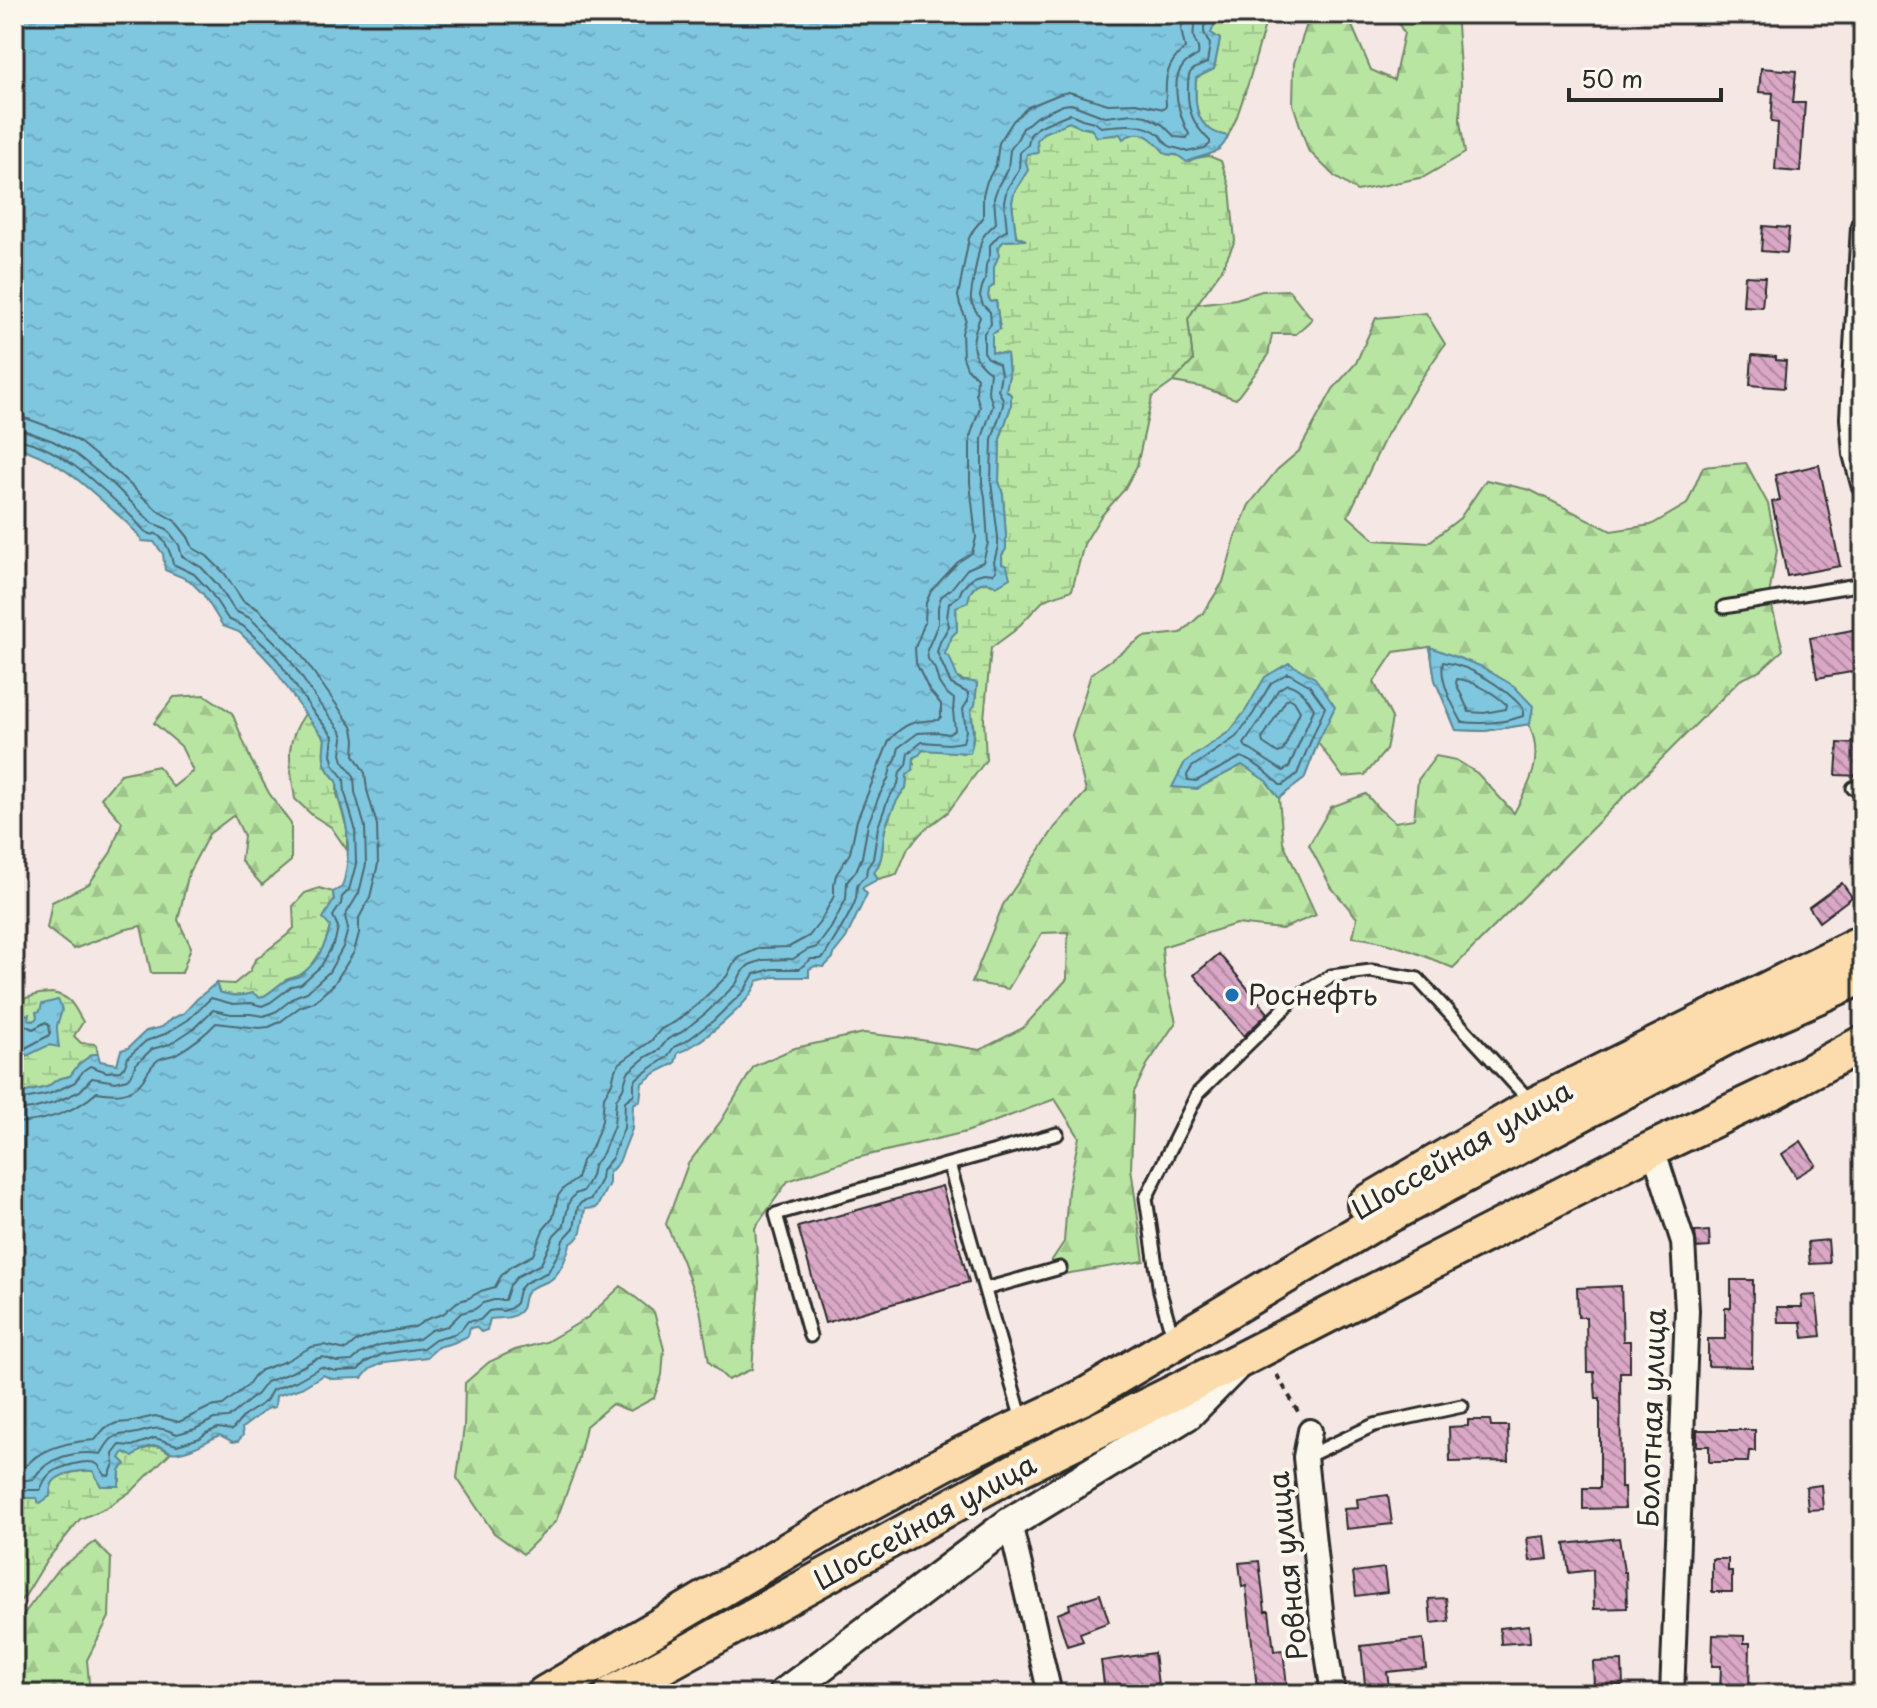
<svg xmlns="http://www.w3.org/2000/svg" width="1877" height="1708" viewBox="0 0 1877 1708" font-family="'Playpen Sans',sans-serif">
<defs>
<pattern id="forest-firs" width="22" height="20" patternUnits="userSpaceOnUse" patternTransform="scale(2)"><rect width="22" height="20" fill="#b9e5a3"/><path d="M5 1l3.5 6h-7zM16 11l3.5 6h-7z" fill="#9fc58c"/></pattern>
<pattern id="wetland-marsh" width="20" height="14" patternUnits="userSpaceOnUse" patternTransform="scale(2)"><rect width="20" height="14" fill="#b9e5a3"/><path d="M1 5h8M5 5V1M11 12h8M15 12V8" fill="none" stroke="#9fc58c"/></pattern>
<pattern id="water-ripples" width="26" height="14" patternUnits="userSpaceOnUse" patternTransform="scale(2)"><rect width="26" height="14" fill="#7fc7df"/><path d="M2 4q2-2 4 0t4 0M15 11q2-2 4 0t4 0" fill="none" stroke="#6eabc0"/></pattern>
<pattern id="building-back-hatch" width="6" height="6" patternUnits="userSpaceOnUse" patternTransform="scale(2)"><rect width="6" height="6" fill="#daa8c6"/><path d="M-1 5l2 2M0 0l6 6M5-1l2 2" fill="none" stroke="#b189a1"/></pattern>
</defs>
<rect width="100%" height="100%" fill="#f4e7e4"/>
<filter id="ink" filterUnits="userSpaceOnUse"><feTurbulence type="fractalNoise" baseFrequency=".0125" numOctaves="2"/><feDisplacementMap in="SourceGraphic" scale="16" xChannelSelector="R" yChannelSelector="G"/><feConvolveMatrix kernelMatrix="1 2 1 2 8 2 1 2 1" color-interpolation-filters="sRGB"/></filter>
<g filter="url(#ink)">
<path fill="url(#forest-firs)" stroke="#728867" stroke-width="2" d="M1317 14H1347L1371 70 1394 80 1404 33 1393 14H1445L1457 25 1461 83 1460 121 1465 153 1424 177 1357 191 1334 176 1308 150 1293 104 1294 63 1307 24Z
M1289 290 1312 319 1296 334H1272L1268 356 1236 399 1201 387 1173 382 1193 361 1188 319 1197 304 1236 299 1262 291Z
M1426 313 1445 344 1417 385 1385 438 1348 516 1375 540 1428 543 1460 518 1486 480 1530 490 1611 531 1651 525 1687 504 1703 467 1746 463 1768 504 1777 550 1769 595 1783 650 1760 671 1740 680 1453 968C1421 954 1389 941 1353 937L1357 918 1331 887 1309 845 1331 807 1366 794 1379 809 1395 822 1414 819 1418 780 1436 756 1456 760 1477 773 1514 813C1531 782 1544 758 1529 724L1485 731 1456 730 1435 680 1430 647 1394 652 1374 682 1392 718 1386 750 1365 775 1343 777 1318 743 1304 779 1279 798 1283 842 1316 915 1282 929 1236 924 1162 947 1164 974 1176 1022 1147 1065 1134 1092 1131 1168 1144 1261 1040 1278 1064 1242 1068 1190 1079 1137 1055 1099 966 1132 852 1159 788 1181 755 1228 759 1282 752 1369 728 1380 709 1362 700 1309 682 1260 666 1224 688 1164 721 1121 754 1066 795 1048 864 1033 921 1040 980 1050 1023 1028 1067 979 1068 932 1042 933 1008 989 972 982 1003 905 1055 827 1086 792 1072 735 1091 674 1143 637 1181 633 1204 612 1223 582 1235 538 1249 505 1277 470 1299 451 1333 389 1356 363 1376 318Z
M205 695 232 713 251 760 269 793 291 824V861L262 885 241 861 244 836 234 815 209 834 189 872 178 920 191 947 182 973H151L141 926 123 930 74 949 47 928 52 902 89 884 111 852 122 822 101 798 121 774 158 766 173 787 193 771 181 746 154 723 174 697Z
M621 1286 654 1312 664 1349 662 1375 654 1398 630 1411 612 1404 586 1426 578 1462 556 1521 523 1554 494 1533 457 1478 464 1427 465 1383 489 1362 515 1350 546 1342 587 1318Z
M95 1542 111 1558 109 1617 87 1660 90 1694H14V1627L58 1569Z"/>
<path fill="url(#wetland-marsh)" stroke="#728867" stroke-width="2" d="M1242 14H1268L1249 81 1236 119 1228 136C1194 131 1195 105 1196 77L1214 69 1220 39 1211 33 1215 23Z
M1069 122 1080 127 1110 134 1141 133 1153 139 1166 154 1196 158 1209 156 1221 161 1230 188 1235 241 1221 271 1197 304 1188 319 1193 361 1173 382 1152 397 1137 466 1124 490 1101 516 1084 544 1072 590 1044 600 1014 631 991 648 984 719 986 760 948 812 923 831 908 848 897 874 878 879 874 872C883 861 882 848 884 835 886 822 897 796 906 788L907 775 914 764V756L923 750C932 750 955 750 962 753L972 746 974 731 971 709 975 705 977 683C952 681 955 675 944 654L952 636 957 630 956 607C972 599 973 573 996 586L1003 581 1002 555 1006 549V536L1003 495 999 481 1000 439 1011 406V395L1006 390 1009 375 1007 354 992 352V334L1000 329 996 301 991 302 988 297 989 289 994 285C993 270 992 252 1004 241L1023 240 1016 236 1012 202 1014 193 1024 178 1027 154 1037 153 1036 140 1043 133Z
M305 714 325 739C322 759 323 767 337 781V794L347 829V850L331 827 312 815 295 799C290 763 283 745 305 714Z
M319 888 333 892C336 918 324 963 298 976 294 978 290 978 286 980 277 986 270 994 260 999L253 993C240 997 232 996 219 992L216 983 234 984 250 971 255 960 287 935 294 928 293 906 305 893Z
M52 993C72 997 73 1005 83 1022L74 1036 81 1043 96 1044 98 1054H93L79 1064 70 1076 58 1079 47 1087 14 1095V1002L39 994Z
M155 1446 161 1447 170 1453 133 1490 106 1508 80 1519 47 1560 25 1596 14 1606V1510L19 1506 20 1498H37L39 1503 50 1496C50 1493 51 1485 53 1482 59 1473 83 1470 93 1471L101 1486 120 1481V1458L123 1452 141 1450Z"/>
<path fill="url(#water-ripples)" stroke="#5d8997" stroke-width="2" d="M14 14H1242L1215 23 1211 33 1220 39 1214 69 1196 78C1194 105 1195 131 1228 136 1219 158 1204 153 1187 162L1177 155 1166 154C1152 139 1143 126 1123 139L1120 134 1097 137 1091 129 1080 127 1069 122 1043 133 1037 140 1038 153 1027 154 1026 162 1028 170 1014 193 1012 202 1016 236 1026 240 1004 241 997 248 999 255 994 267V285L989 289 988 297 991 302 996 301 1000 329 992 334V352L1007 354 1009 375 1006 390 1011 395V406L1000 439 999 481 1003 495 1006 536V549L1002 555V564L1007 566 1010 578 996 586C982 576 969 588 968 602L956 607 957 631 952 636 945 654 950 658 958 679 963 682 968 681 977 683 975 705 971 710C972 725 975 738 970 753 954 752 939 751 923 750L919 755 914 757 913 770 907 775 906 788C898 795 885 824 884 835 882 848 883 861 874 872L878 879 862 888 867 894 846 938 835 952 833 958 824 967 815 966 809 969V977H773L757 981C753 1002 699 1045 678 1053L675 1063 657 1072 642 1083 640 1101 633 1104 632 1129 619 1162 609 1173V1183L598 1205 595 1208 585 1209C582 1223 584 1237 570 1244 568 1254 561 1271 553 1278 546 1285 531 1284 526 1294 521 1303 527 1308 515 1315 506 1320 499 1317 490 1319L487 1330 481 1332 476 1327 470 1328 468 1336 453 1343 438 1347 427 1357 385 1362 370 1369 362 1378 332 1379 323 1375 301 1388 276 1396 275 1407 267 1409 242 1428 243 1435 238 1441 233 1442 220 1435C206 1441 195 1450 179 1452 170 1454 169 1450 162 1447 151 1443 140 1450 133 1457L124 1452 120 1458 126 1464 120 1470 119 1486H101L93 1471C82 1470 60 1472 53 1482 50 1486 50 1492 50 1496L39 1504 37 1498H21L19 1506 14 1510V1095L47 1087 58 1079 70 1076 79 1064 93 1054H98L100 1061 117 1064 121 1050 128 1048 146 1031 162 1027 171 1019 184 1013 197 999 216 983 219 992C232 996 240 997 253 993L260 998C270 994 277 985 287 980 288 979 297 977 299 976 315 966 326 945 330 927L323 918 334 900 333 892 342 887C348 869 349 850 347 831 345 814 337 799 337 781 323 767 322 759 325 739L305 714 272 665 261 653 239 632 223 626 203 594 189 580 165 570 163 554 154 542 142 541C135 529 125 521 116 513 84 484 57 458 14 446Z
M1430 647 1480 666 1514 686 1533 706 1530 724 1485 731 1456 730 1435 680Z
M1289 663 1315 678 1335 707 1318 742 1304 779 1279 798 1266 781 1242 765 1197 789 1172 787 1185 762 1230 731 1246 710 1265 677Z
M58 1000C66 1013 59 1014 57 1026 57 1032 58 1041 59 1047L49 1045 14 1062V1017L29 1014 28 1019 34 1021 37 1017 36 1012 40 1011 42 1004Z"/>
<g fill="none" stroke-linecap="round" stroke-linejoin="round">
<path stroke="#4d6973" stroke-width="2" d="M14 417 28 419 58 430 78 441 122 477 158 511 175 521 188 537 193 548 207 556 225 574 243 601 258 609 294 645 353 728 355 740 354 755 365 773 367 790 377 825 378 864 370 897 359 918V933L354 952 334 984 314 1002 300 1007 280 1022 269 1027 259 1028 216 1023C205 1035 190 1046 176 1054 170 1057 163 1056 158 1060 151 1065 147 1073 143 1080 132 1096 114 1095 97 1092 76 1112 43 1122 14 1123
M14 429 26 431 53 441 73 452 114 485 152 523 167 529 179 545 182 556 201 567 217 584 235 611 250 618 274 641 286 654 319 703 341 731 343 738 341 754 343 761 354 776 355 792 365 827 366 864 359 893 345 916 348 929 343 947 329 972 307 992 296 996 277 1011 264 1016 250 1014H231L213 1010 193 1029 170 1044 152 1049 136 1064 132 1074 127 1079 116 1082 92 1078 80 1091 54 1103 32 1109 14 1111
M14 439C57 443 101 487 131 516 136 520 142 531 148 533 158 538 151 529 160 537 168 544 171 554 173 564L194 574 209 590 228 619 243 626 267 648 278 660 311 709 333 736 331 754 334 766 344 779 345 793 355 828 356 864 349 890 342 897 341 904 333 916 338 927 335 941 321 966 301 984 292 986 271 1002 262 1006 251 1003 233 1004 211 998 188 1020 165 1034 146 1041 128 1057 125 1066 120 1071 107 1072 90 1066 84 1070 75 1082 67 1086 49 1094 14 1101
M1443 662C1472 666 1504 687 1523 708V716C1504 723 1481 724 1462 722 1453 706 1439 680 1443 662Z
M1288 673 1309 685 1325 707 1297 774 1283 785H1280C1269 774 1256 762 1241 757L1196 781 1188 780 1187 775 1192 767 1236 737 1253 714 1271 683Z
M1457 679C1473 680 1495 694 1507 705L1506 709 1484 713 1469 712 1456 683Z
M1287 684C1300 687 1308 698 1314 709L1289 767 1283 771 1246 747 1244 744 1261 719 1278 690Z
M1289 698 1294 701 1300 711 1283 751 1278 753 1263 743 1262 739 1286 700Z
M14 1025 22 1024 33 1029 46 1022 49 1025 50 1033 48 1036 14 1054
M14 1469C33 1466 27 1460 42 1453 59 1444 76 1441 95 1440L105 1428 117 1423 129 1422 155 1416 179 1422 210 1407 223 1405 247 1386 254 1376 261 1370 286 1361 311 1347 324 1345 346 1350 357 1341 376 1334 415 1327 427 1319 443 1314 457 1302 469 1298 481 1291 495 1287 501 1276 510 1267 533 1255 543 1230 553 1218 558 1196 564 1188 577 1179 582 1161 592 1148 598 1132 602 1121 604 1097 612 1083 615 1070 620 1063 651 1041 661 1029 675 1022 698 1004 727 976 732 966 740 957 760 948 789 947 809 936 820 922 834 896V884L836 875 850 853 857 820 889 741C904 722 915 721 938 720L941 717V704L929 690 916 663 915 648 925 622 926 603 931 591 958 562 972 553 976 538 970 483V437L980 407 976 394 977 378 967 368 963 357 962 333 966 319 960 305 958 296 969 238 974 229 983 218V195L987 181 996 165 999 143 1013 121 1028 107 1060 94 1069 92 1108 104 1136 103 1164 109 1166 106C1165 80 1164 66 1185 48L1181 29 1186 14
M14 1482 33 1479C48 1457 75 1450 101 1454 105 1448 108 1441 113 1438 120 1433 126 1435 132 1434 154 1430 154 1424 177 1434L195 1429 214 1419 228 1418 257 1394 266 1382 292 1372 316 1359 323 1357 337 1362 352 1361 361 1353 379 1345 419 1339 431 1330 448 1326 461 1313 475 1309 483 1303 494 1300H505L510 1285 518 1276 541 1264 554 1235 564 1225 569 1202 575 1194 583 1191 587 1184 591 1176 593 1166 603 1153 614 1125 616 1100 623 1088 628 1072 646 1057 659 1050 668 1039 682 1032 706 1013 736 984 742 972 749 965 763 960 793 959 807 950 817 947 831 928 846 899 847 882 856 871 862 857 868 824 879 796 888 779 891 768 896 760 899 747 918 733 937 732 949 734 955 730 953 711 954 699 945 692 939 683 935 669 928 659 927 650 938 624V607L941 597 951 589 967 569 983 562 988 543 985 497 982 482V438L993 405 988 391 990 372C968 357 971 339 980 317 977 312 972 307 971 300 970 295 980 241 983 237 986 232 992 227 996 223L994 198 998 186 1008 168 1010 150 1018 138 1023 128 1036 117 1063 105 1071 104 1105 117 1133 114 1146 116 1163 125 1175 137 1187 138 1189 134C1180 118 1169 82 1183 66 1186 61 1193 59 1198 55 1200 46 1196 46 1194 38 1192 29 1196 22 1200 14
M14 1494 21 1490H40C43 1484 45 1477 51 1473 60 1467 88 1458 97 1464 100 1466 103 1473 105 1475L109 1476 114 1464 113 1454 120 1445 132 1446 155 1438 177 1445 200 1438 206 1433 218 1428 232 1430 244 1416 266 1401 272 1390 296 1381 321 1367 335 1371 358 1370 366 1362 383 1354 423 1348 435 1339 454 1334 461 1330 468 1321 480 1320 489 1311 496 1310 503 1311 511 1308 516 1303 519 1290 525 1283 548 1272 561 1248 563 1240 574 1228 578 1206 582 1202 591 1199 601 1179 602 1170 612 1158 624 1128 625 1101 634 1094V1083L637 1078 667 1057 674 1047 688 1040 713 1021 744 991 754 974 772 969H799L811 959H820L824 957C834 939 846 923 854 904 861 890 850 888 866 876L867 868 873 859 878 827 888 799 898 784 900 772 906 765 908 753 922 742 949 744 963 742 966 731 963 709 968 701V693L951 684 937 652 940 642 949 626 947 618 949 603 959 596 962 589 974 576 984 573 993 574 996 571 994 562 998 546V537L991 482 992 439 1003 405V399L998 390 1001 374 999 364 988 358 984 352V333L991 324 990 312 983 305 980 296 982 287 985 280 986 265 990 255V245L998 236 1007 230 1004 201 1007 189 1019 169 1020 152 1028 145 1030 135 1038 127 1066 115 1071 114 1082 119 1094 122 1101 127C1120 125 1144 121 1160 135 1163 138 1164 143 1168 145 1173 149 1181 148 1187 152L1205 148 1210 144V141C1193 125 1187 110 1188 87 1188 84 1188 76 1190 73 1193 68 1202 65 1207 63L1210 44C1201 32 1201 20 1217 14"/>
</g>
<path fill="url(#building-back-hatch)" stroke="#2b2b2b" stroke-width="2" d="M1761 68 1796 71 1793 103H1805L1800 172 1775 170 1778 123 1771 122 1773 93 1759 92Z
M1763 226 1789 228 1787 253 1761 251Z
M1745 276 1765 277 1762 307 1743 306Z
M1752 355 1776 357V360L1786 361 1784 388 1750 385Z
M1819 465 1840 566 1787 576 1772 502 1780 500 1775 475Z
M1863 628V670L1817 678 1810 638Z
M1838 743 1863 744V776L1836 775Z
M1842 883 1852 897 1819 922 1809 907Z
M1219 954 1268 1013 1244 1036 1194 975Z
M1801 1141 1816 1165 1796 1177 1782 1154Z
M942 1186 969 1282 825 1323 798 1227Z
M1709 1231 1710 1247 1697 1248 1695 1232Z
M1828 1240 1830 1263 1810 1264 1808 1242Z
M1731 1280H1753L1752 1367 1708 1366V1339H1725V1308H1731Z
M1621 1286 1623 1341H1630V1372H1620L1621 1487H1624L1625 1508 1583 1509V1488H1600V1399H1596L1594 1372H1587L1586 1317H1578L1577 1288Z
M1816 1295 1821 1336 1803 1338 1801 1322H1778L1777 1307H1802L1801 1296Z
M1468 1420H1490L1491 1426H1508L1509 1461 1450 1462 1449 1427 1468 1426Z
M1697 1430H1755V1451H1749L1748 1462H1709V1446H1697Z
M1821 1485 1823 1509 1808 1510 1806 1487Z
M1388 1495 1392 1524 1346 1529 1344 1509 1358 1508 1357 1499Z
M1545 1536 1548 1559 1530 1561 1527 1538Z
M1619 1538 1624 1572H1626L1627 1608 1594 1609 1593 1570 1569 1573 1565 1544Z
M1712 1559H1728V1571H1732V1592H1712Z
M1259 1561 1265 1611H1269L1274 1651 1283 1650 1287 1686 1257 1689 1246 1586 1242 1587 1239 1563Z
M1384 1568 1387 1592 1356 1596 1353 1572Z
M1100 1594 1109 1622 1080 1633 1083 1641 1067 1646 1057 1614 1070 1609 1069 1604Z
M1446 1598 1449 1621 1431 1623 1429 1599Z
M1529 1625 1530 1642 1501 1644 1500 1628Z
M1713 1635 1744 1636V1643H1750L1749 1694H1720L1721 1666H1712Z
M1423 1639 1426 1668 1387 1672 1390 1694H1366L1361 1646Z
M1154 1653 1158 1685 1105 1692 1101 1661Z
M1622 1661 1623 1685 1594 1687 1593 1662Z"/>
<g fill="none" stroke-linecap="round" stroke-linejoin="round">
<defs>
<path id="lane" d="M1724 607 1863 584
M1853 788 1863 790
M949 1164 1057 1134
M985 1289 1060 1268
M1169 1324 1160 1292 1146 1198 1198 1093 1295 998 1331 976 1371 971 1418 979 1531 1102
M810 1336 776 1214 949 1164 1022 1420
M1306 1457 1374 1425 1462 1406"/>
<path id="street" d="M1863 226 1852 418 1855 454 1863 484
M1650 1150 1659 1167 1683 1242 1687 1310 1672 1694
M1310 1431 1305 1457 1322 1620 1333 1694
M1010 1523 1050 1694"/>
<path id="secondary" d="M784 1694 1010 1523 1188 1414 1234 1367"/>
<path id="primary" d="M1365 1204 1534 1105 1863 942
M544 1694 834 1523 952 1459 1085 1396 1376 1222 1736 1032 1863 976
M612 1694 1017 1470 1242 1359 1650 1150 1774 1091 1863 1043"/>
</defs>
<use href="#lane" stroke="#2b2b2b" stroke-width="17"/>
<use href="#street" stroke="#2b2b2b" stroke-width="28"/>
<use href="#secondary" stroke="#2b2b2b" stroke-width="36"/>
<use href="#primary" stroke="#2b2b2b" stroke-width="40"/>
<path stroke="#2b2b2b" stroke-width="4" stroke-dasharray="6 6" stroke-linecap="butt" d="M1277 1375 1300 1415"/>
<use href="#lane" stroke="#fbf7ec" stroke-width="11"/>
<use href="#street" stroke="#fbf7ec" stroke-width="22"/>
<use href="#secondary" stroke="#fbf7ec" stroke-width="30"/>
<use href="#primary" stroke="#fcdcac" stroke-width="34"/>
</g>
</g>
<circle fill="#1f6fb2" stroke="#fbf7ec" stroke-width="3" cx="1232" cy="995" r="8"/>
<g text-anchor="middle" stroke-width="8" stroke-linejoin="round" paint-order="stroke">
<g font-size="28" fill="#2b2b2b" stroke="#fbf7ec" text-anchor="start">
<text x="1248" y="1005">Роснефть</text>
</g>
<g font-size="28" fill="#2b2b2b" stroke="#fbf7ec">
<text transform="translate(1462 1150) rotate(-30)" y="10">Шоссейная улица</text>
<text transform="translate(1652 1418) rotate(-88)" y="10">Болотная улица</text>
<text transform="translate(925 1522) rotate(-29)" y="10">Шоссейная улица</text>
<text transform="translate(1288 1566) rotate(-96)" y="10">Ровная улица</text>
</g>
</g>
<rect width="1877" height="1708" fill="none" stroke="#fbf7ec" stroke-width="48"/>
<rect x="24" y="24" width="1829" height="1660" fill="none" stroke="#2b2b2b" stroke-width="3" filter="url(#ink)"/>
<path d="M1569 88v12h152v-12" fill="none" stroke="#2b2b2b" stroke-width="4"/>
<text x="1581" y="88" font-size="24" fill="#2b2b2b" stroke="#fbf7ec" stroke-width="6" paint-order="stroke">50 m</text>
</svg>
